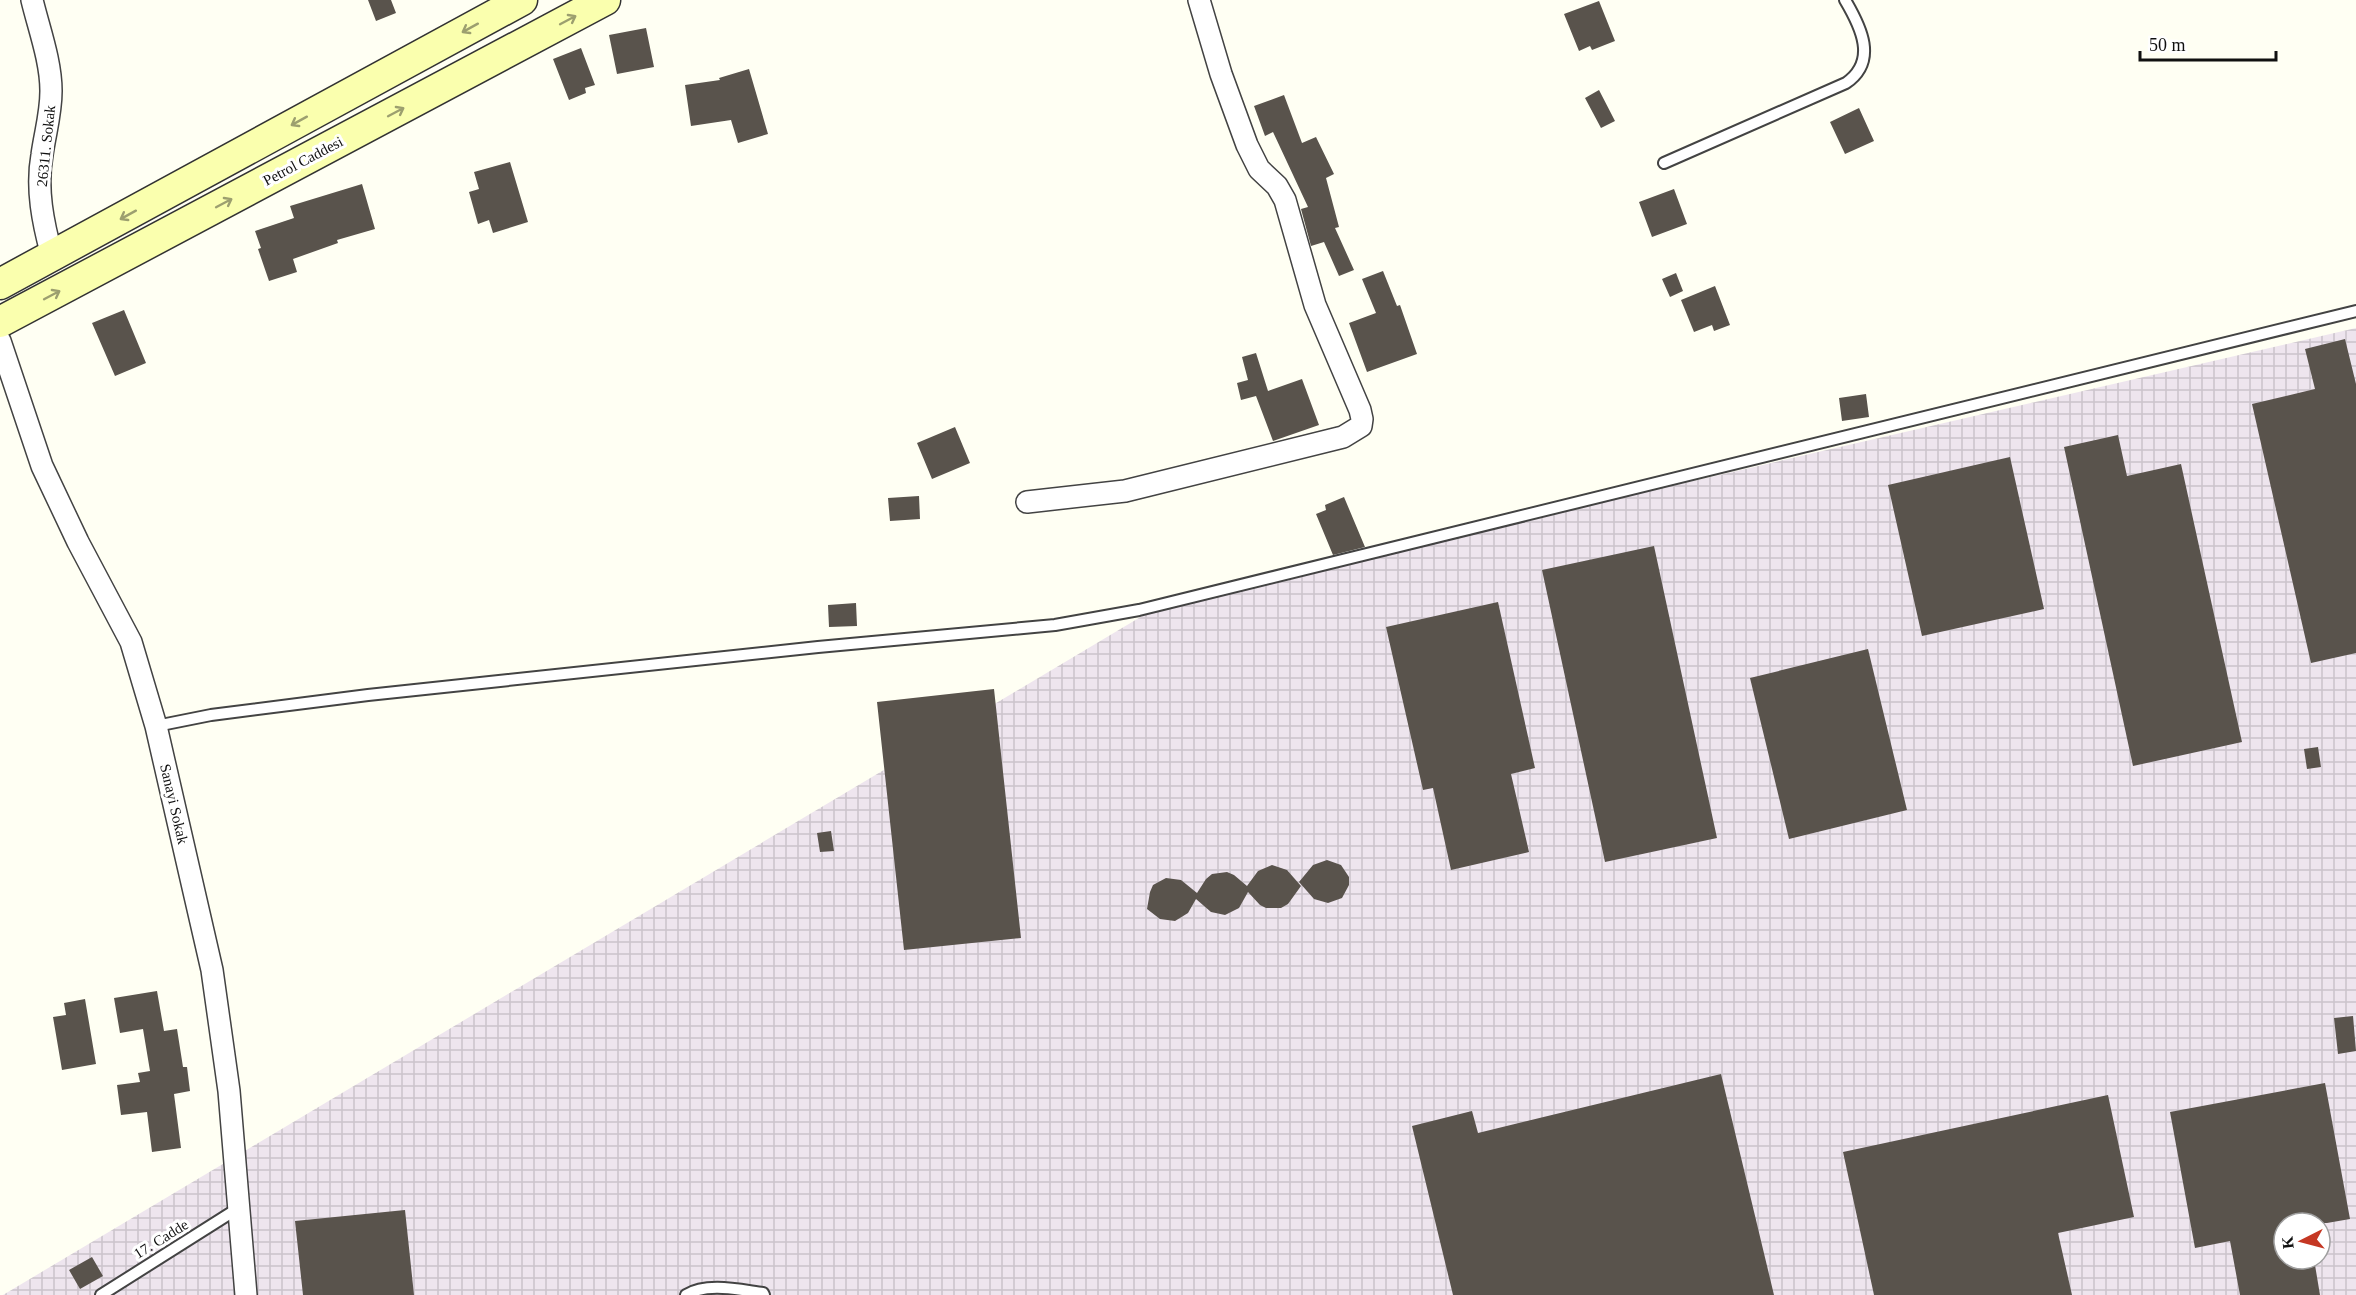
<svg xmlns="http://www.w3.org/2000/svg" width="2356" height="1295" viewBox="0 0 2356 1295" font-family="Georgia,serif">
<defs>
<pattern id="industrial-grid" width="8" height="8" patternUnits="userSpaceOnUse" patternTransform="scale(1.5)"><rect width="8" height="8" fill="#eee5ee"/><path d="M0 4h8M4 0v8" fill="none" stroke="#cbc3cb"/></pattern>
</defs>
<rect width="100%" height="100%" fill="#fffff3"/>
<path fill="url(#industrial-grid)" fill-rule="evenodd" d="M2356 328V1295H3L1164 603ZM2284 1223H2320V1259H2284Z"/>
<path fill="#59534c" d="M368 0H391L396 13 376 21Z
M1599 1 1615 41 1592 50 1590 46 1579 51 1564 14Z
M646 28 654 67 617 74 609 35Z
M581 48 595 85 585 88 586 93 569 100 553 59Z
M749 69 768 134 738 143 731 120 691 126 685 85 720 80 719 78Z
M1599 90 1615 121 1601 128 1585 98Z
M1284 95 1302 143 1316 137 1334 174 1326 178 1339 227 1335 228 1354 270 1339 276 1324 242 1311 246 1301 209 1308 207 1273 132 1265 136 1254 106Z
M1859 108 1874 141 1845 154 1830 122Z
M510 162 528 222 493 233 489 220 478 224 469 192 479 189 474 172Z
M362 184 375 229 337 240 338 243 293 259 297 272 269 281 258 249 261 248 255 231 294 218 290 206Z
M1674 189 1687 224 1652 237 1639 202Z
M1383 271 1397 306 1400 305 1417 354 1367 372 1349 323 1376 313 1362 279Z
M1676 273 1683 291 1670 297 1662 279Z
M1715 286 1730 325 1714 331 1712 325 1694 332 1681 300Z
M124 310 146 363 115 376 92 323Z
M2345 339 2356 384V653L2311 663 2252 404 2315 389 2305 349Z
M1256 353 1268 391 1302 379 1319 425 1273 441 1256 396 1241 400 1237 383 1248 380 1242 357Z
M1866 394 1869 417 1842 421 1839 398Z
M955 427 970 463 932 479 917 443Z
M2118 435 2127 476 2181 464 2242 742 2133 766 2064 447Z
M2010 457 2044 609 1922 636 1888 485Z
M919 496 920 519 890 521 888 498Z
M1344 497 1365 547 1333 555 1316 514 1326 510 1325 505Z
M1654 546 1717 838 1605 862 1542 570Z
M1498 602 1535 768 1511 774 1529 852 1451 870 1433 788 1423 790 1386 627Z
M856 603 857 626 829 627 828 605Z
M1868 649 1907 810 1789 839 1750 678Z
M994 689 1021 938 904 950 877 702Z
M2318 747 2321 767 2307 769 2304 749Z
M831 831 834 851 820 852 817 833Z
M1327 860 1341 865 1349 877V885L1342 898 1328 903 1314 899 1299 882 1313 865Z
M1272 865 1287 870 1301 886 1288 904 1281 908H1266L1260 905 1248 892 1239 908 1225 915 1211 912 1196 899 1188 913 1175 921 1160 919 1147 909 1150 892 1153 885 1166 878 1181 880 1197 893 1206 879 1212 874 1227 872 1234 875 1247 886 1258 871Z
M157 991 164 1031 177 1029 183 1067H187L190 1091 174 1094 181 1148 152 1152 147 1112 121 1115 117 1085 140 1082 138 1073 150 1071 143 1029 120 1033 114 998Z
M85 999 96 1064 62 1070 53 1017 66 1015 64 1003Z
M2353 1016 2356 1051 2338 1054 2334 1018Z
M1721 1074 1774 1295H1453L1412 1126 1472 1111 1478 1133Z
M2325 1083 2350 1219 2327 1223H2284V1259H2314L2320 1295H2240L2230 1241 2195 1248 2170 1112Z
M2108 1095 2134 1217 2058 1233 2072 1295H1874L1843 1152Z
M405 1210 414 1295H303L295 1221Z
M92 1257 103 1276 80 1289 69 1270Z"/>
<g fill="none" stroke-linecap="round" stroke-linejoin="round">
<defs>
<path id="service" d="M1664 163 1846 83C1878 61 1861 27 1845 0
M156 726 211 715 368 695 818 647 1055 625 1139 610 2356 311
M101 1295 237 1209
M686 1295C707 1282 740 1290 763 1293L764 1295"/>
<path id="minor" d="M32 0C39 29 51 61 51 91 51 114 45 133 42 155 36 189 43 223 52 256
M0 341 42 466 78 542 131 642 156 726 212 970 229 1091 246 1295
M1027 502 1125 491 1343 437 1361 426 1362 419 1360 410 1315 305 1285 200 1277 186 1259 169 1247 145 1221 74 1199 0"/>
<path id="secondary" d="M0 284 522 0
M0 322 605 0"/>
</defs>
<use href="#service" stroke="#434343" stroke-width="14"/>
<use href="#minor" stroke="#434343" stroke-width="24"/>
<use href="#secondary" stroke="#323232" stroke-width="33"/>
<use href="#service" stroke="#fff" stroke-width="10"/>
<use href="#minor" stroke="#fff" stroke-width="21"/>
<use href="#secondary" stroke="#faffae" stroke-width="30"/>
</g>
<defs><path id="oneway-shaft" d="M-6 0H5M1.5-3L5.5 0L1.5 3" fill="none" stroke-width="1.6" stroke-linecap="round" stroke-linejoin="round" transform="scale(1.5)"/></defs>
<g stroke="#9c9f6f">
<use href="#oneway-shaft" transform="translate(568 20) rotate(-28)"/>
<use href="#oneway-shaft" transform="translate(470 28) rotate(151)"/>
<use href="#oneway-shaft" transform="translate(396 112) rotate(-28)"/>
<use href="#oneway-shaft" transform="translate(299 121) rotate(151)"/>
<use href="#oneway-shaft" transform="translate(224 203) rotate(-28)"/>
<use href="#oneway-shaft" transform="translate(128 215) rotate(151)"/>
<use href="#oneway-shaft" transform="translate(52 295) rotate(-28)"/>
</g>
<g text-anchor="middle" stroke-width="6" stroke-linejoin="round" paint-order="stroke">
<g font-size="15" fill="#101010" stroke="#fff">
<text transform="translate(46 146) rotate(-84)" y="5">26311. Sokak</text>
<text transform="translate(303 161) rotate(-28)" y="5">Petrol Caddesi</text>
<text transform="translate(174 804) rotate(77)" y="5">Sanayi Sokak</text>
<text transform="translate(161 1239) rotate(-32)" y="5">17. Cadde</text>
</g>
</g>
<g transform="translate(2302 1241) rotate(264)"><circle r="28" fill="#ffffff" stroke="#9f9f9f" stroke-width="1.5"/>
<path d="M0-4.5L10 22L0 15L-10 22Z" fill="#c53723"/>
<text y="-9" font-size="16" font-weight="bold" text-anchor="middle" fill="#101010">K</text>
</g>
<path d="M2140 51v9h136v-9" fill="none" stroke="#101010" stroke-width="3"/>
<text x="2149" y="51" font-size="18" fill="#101010" stroke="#ffffff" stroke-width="4.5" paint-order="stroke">50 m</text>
</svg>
